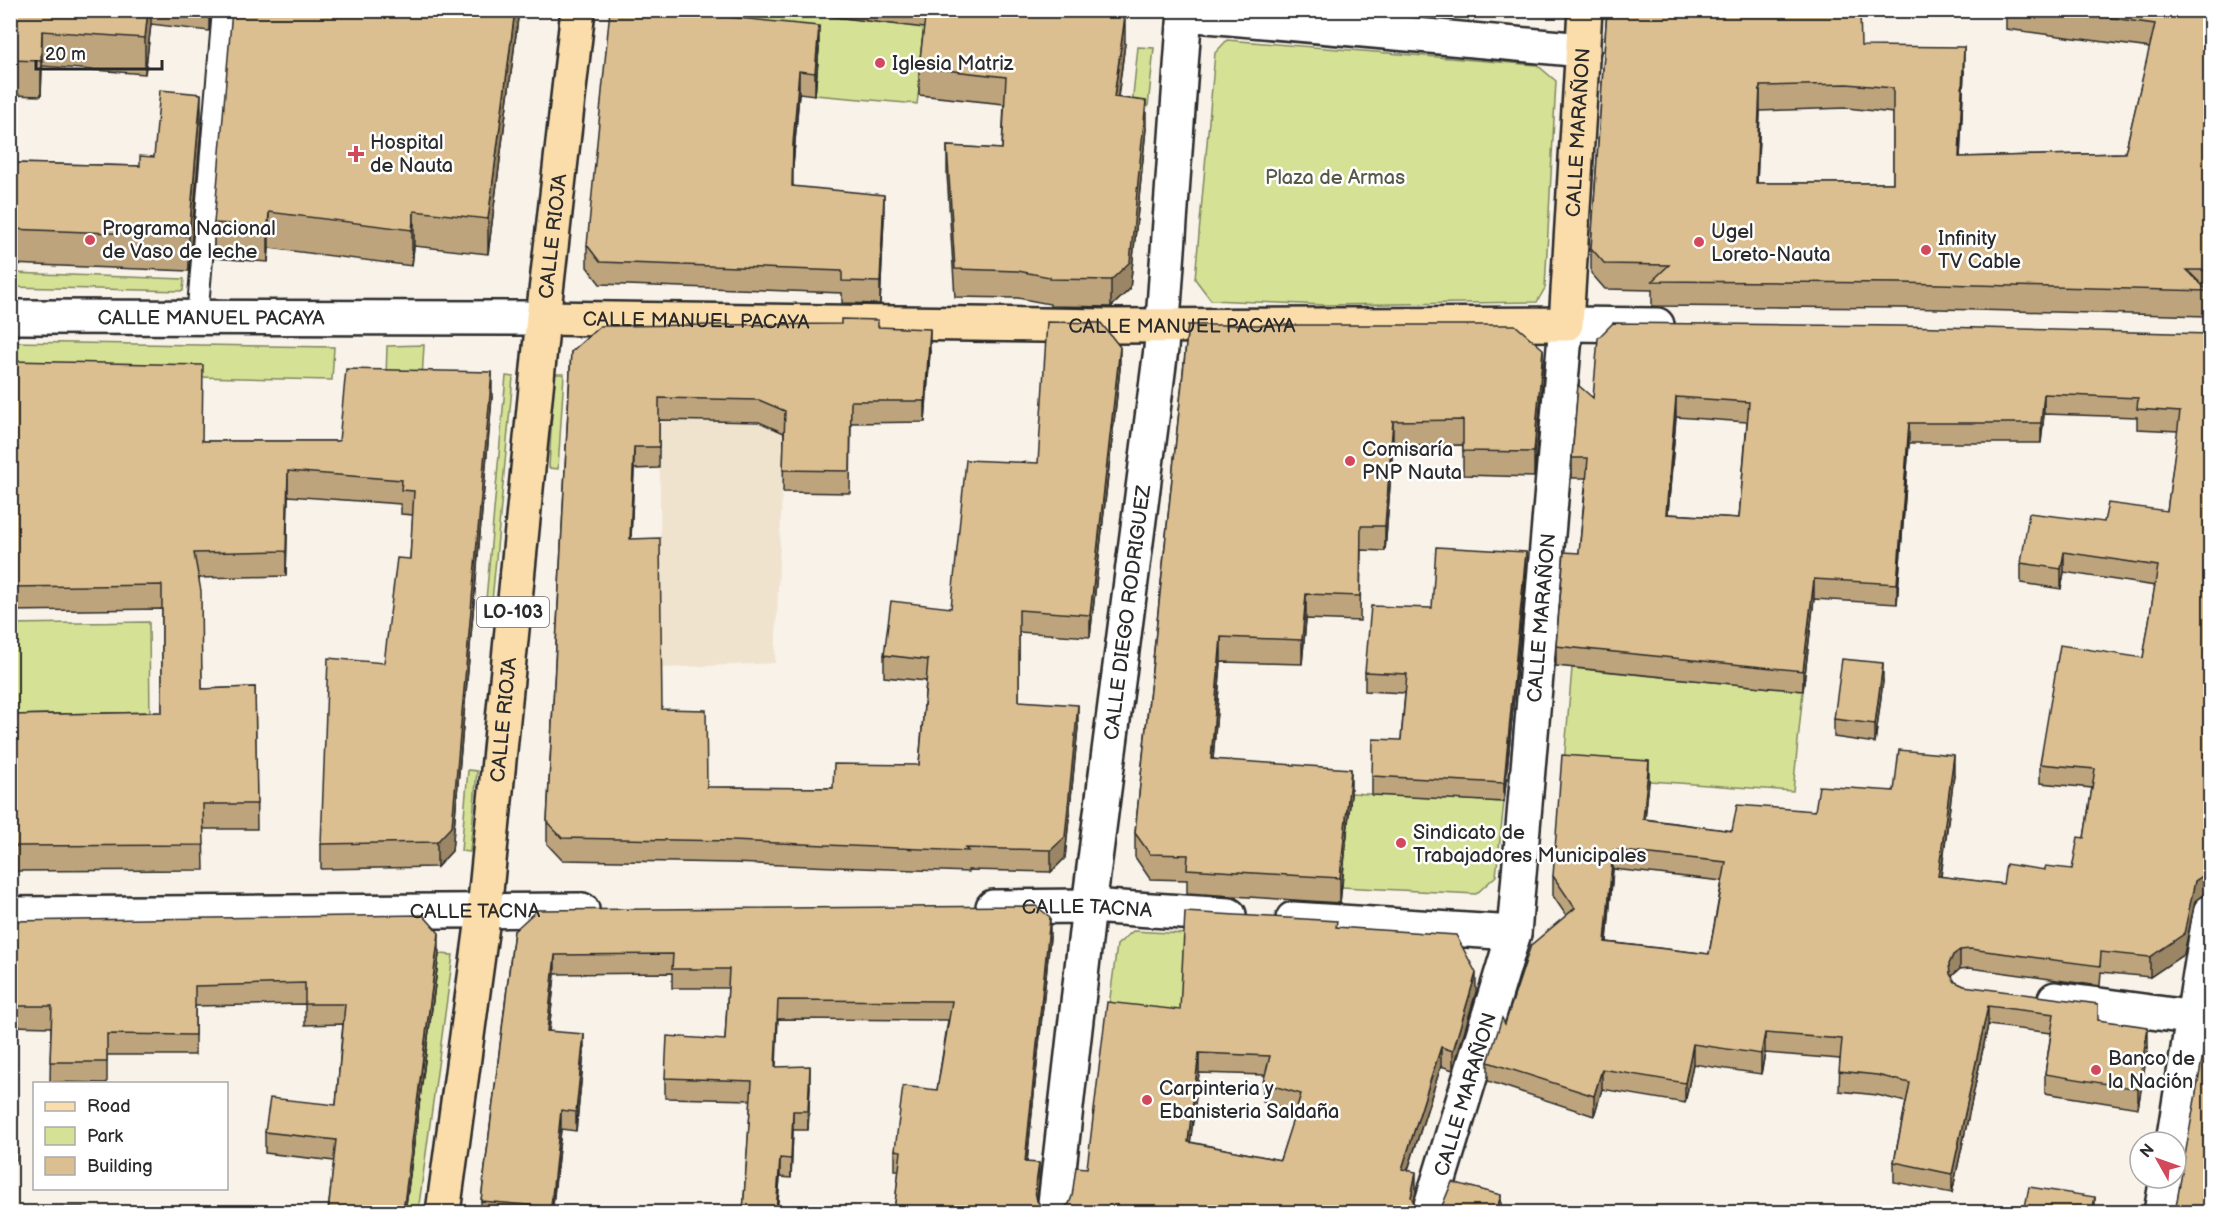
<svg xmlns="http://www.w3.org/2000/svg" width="2221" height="1223" viewBox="0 0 2221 1223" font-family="'Balsamiq Sans',sans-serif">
<rect width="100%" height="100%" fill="#f8f2e9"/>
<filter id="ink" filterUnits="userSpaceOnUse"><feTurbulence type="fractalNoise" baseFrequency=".0167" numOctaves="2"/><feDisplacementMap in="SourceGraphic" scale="12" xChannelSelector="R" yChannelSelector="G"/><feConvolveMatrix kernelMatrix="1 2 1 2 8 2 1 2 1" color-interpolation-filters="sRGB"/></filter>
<g filter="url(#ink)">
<path fill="#f0e3ce" d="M788 347 775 663 662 668 659 420Z"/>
<path fill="#d5e295" stroke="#808660" stroke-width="1.5" d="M815 10 819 15 902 25 929 11 917 104 815 95 819 48 613 11Z
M1227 40 1537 65 1556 81 1545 288 1537 302 1325 305 1211 300 1195 279 1215 53Z
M1138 47 1154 48 1148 107 1132 105Z
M11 273 184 279 183 291 11 287Z
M11 342 334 347 332 380 11 373Z
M424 345 422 379H386L387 346Z
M554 374H564L558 469 549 468Z
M506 376 513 377 491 612 485 611Z
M149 622 150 725 11 728 10 624Z
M1572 668 1803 691 1793 791 1563 775Z
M468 770 477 771 470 852 461 851Z
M1351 793 1504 802 1496 876 1476 894 1342 887Z
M1133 931 1185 934 1180 1029 1107 1021 1117 945Z
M439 954 453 955 418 1212H405Z"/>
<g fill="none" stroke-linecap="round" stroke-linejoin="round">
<defs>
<path id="service" d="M197 319 223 10"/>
<g id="minor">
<path d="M1185 14 1583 50"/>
<path id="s1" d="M993 907 1089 906 1229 915"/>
<path id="s2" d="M10 914 582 910"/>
<path d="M1293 919 1514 933"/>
<path d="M2055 999 2210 1020"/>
<path id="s3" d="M1054 1212 1089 906 1161 349 1185 10"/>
<path id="s4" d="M1429 1212 1514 933 1566 324"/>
</g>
<g id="tertiary">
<path id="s5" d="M10 317 543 318"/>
<path d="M1566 324 1657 325"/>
<path d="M2173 1142 2210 912"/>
<path d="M2161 1212 2167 1178"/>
</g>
<g id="primary">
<path id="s6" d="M543 318 1107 326 1566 324 1585 10"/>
<path id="s7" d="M443 1212 484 911 543 318 578 10"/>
</g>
</defs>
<use href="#service" stroke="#2b2b2b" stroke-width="24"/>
<use href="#minor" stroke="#2b2b2b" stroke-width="38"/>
<use href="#tertiary" stroke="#2b2b2b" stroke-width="38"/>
<use href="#primary" stroke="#2b2b2b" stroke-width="38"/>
<use href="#service" stroke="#fff" stroke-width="20"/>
<use href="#minor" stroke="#fff" stroke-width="33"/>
<use href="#tertiary" stroke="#fff" stroke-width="33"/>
<use href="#primary" stroke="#faddab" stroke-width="33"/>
</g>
<path fill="#bda47c" stroke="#2b2b2b" stroke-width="1.5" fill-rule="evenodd" d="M10 10H212L209 31 151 24 145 74 42 66 41 96 10 95Z
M519 10 488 254 414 246 412 266 269 248 268 262 214 258V223Z
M815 10H1086V13L1125 43 1118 98 1146 128 1130 289 1111 307 1050 306V304L1018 298 955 297 947 174V146L1002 149 1004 104 919 95V67L924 28 819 15Z
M1511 10H1550V14Z
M1607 10 1861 46 1964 71 1960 157 2125 153 2150 48 2006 29V10H2211V295H2208V316L1901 308 1652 306V290L1605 289 1591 273V248ZM1847 108 1893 113V183H1757L1760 111Z
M819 48 815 95 799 93 793 166V186L884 217 880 304 842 303V293L600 284 587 267V245Z
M201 129 189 271 10 264V163L140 166Z
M1188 325 1543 374 1534 477 1463 475V445L1393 446 1385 551 1361 550 1360 621 1306 619 1302 664 1221 662 1213 759 1351 793 1340 903 1187 893V880L1150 879 1135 857V833Z
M878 327 930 351 925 422 851 423 850 493 783 492 784 433 759 422 659 420V468L634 469 631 539 662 709 707 787 833 788 919 765 926 681 884 677V655L951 608 1038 463 1120 368 1090 637 1019 632V701L1078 727 1065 858 1051 872 968 870V872L732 863 562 860 547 844V822L571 352Z
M2211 334V894H2204L2195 901 2184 954 2150 977 2101 972 2100 986 1970 968 1960 969 1953 975 1952 977 1955 982 1964 986 2098 1020 2148 1047 2138 1108 2045 1093V1074L2051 1033 1988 1025 1952 1193 1894 1182V1162L1906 1102 1877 1095 1839 1091 1840 1059 1765 1053 1761 1074 1693 1064 1685 1103 1602 1089 1594 1116 1488 1081V1062L1505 1024 1566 915 1553 896V876L1649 781 1645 819 1732 831 1954 775 1941 877 2003 884 2045 870 2072 869 2084 838 2092 788 2040 783V764L2143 658 2155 586 2064 572 2061 589 2021 583V563L2104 522 2167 511 2178 431 2137 429V417L2044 414 2041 443H1909L1897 604 1814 599 1803 691 1556 666V646L1579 553 1586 478H1572V458L1593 398ZM1676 417 1747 422 1739 518 1668 514ZM1613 869 1722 881 1709 954 1607 942Z
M10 361 202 441H339L492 397 452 851 437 867 321 869V844L384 663 410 559 413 515 401 514V504L288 496 286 576 199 578 202 689 255 687 257 829H203L204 870 10 871V715L162 712V609L10 611Z
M1526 570 1504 802 1372 795V776L1401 740 1405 693 1365 691V672L1432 608Z
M1883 681 1875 743 1834 737V719Z
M10 921 439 954 405 1212H328L334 1161 265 1153V1132L336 1105 343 1024 305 1025V1004L195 1006V1055H107V1083L50 1082 51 1027 10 1026Z
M1337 927 1476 992 1453 1070 1441 1066 1408 1170 1416 1192 1413 1202 1415 1205 1424 1211 1501 1212H894L899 1170H895V1150L937 1090 948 1020 778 1019 776 1067 810 1085 808 1130H793L791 1178 780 1177 777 1212H743L751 1100 665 1098V1078L725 1040 728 988H672V973L555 974 549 1031 584 1053 576 1131 561 1129 553 1206 591 1212H481V1201L514 931 1050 937 1027 1162 1039 1182 1037 1201 1043 1208 1051 1211 1061 1210 1069 1204 1087 1168 1180 1010ZM1199 1073 1265 1075 1263 1083V1102L1296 1112 1280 1160 1190 1142Z
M10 1093 16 1140V1160L10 1161Z"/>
<path fill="#9a8665" stroke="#2b2b2b" stroke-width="1.5" d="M148 10H151V24L145 74V38Z
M209 10H212L209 31Z
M515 10H519L488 254V219Z
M1125 16V43L1114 125V97Z
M819 26V48L815 95V73Z
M42 31V66L41 96V61Z
M1964 47V71L1959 182V157Z
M799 71V93L793 166V144Z
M1760 86V111L1756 208V183Z
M201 94V129L189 271V236Z
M1146 101V128L1130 289 1111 307V280Z
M884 195V217L880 304V282Z
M414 211V246L412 266V230Z
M269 212V248L268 262V226Z
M930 329V351L925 422V401Z
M1120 347V368L1090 637V615Z
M1543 349V374L1534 477V452Z
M492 372V397L452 851 437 867V842Z
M2044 394V414L2041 443V423Z
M1676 397V417L1666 534V514Z
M1393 421V446L1385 551V526Z
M1909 423V443L1897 604V584Z
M634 447V469L630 560V539Z
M288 471V496L286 576V551Z
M1526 552V570L1504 802V783Z
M2064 552V572L2061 589V569Z
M1814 579V599L1803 691V671Z
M1306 594V619L1302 664V640Z
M1221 637V662L1211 784V759Z
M1883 663V681L1875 743V724Z
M1078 705V727L1065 858 1051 872V850Z
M1954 755V775L1938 896V876Z
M1649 761V781L1643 838V819Z
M1351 769V793L1340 903V878Z
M1613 850V869L1605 962V942Z
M2204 875V894L2195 901 2184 954 2150 977V957L2195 881Z
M1050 917V937L1025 1181V1162Z
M439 933V954L405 1212H403Z
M1960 950V969L1953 975 1949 984V964L1953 955Z
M555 955V974L547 1050V1031Z
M1476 973V992L1453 1070V1051Z
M1988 1006V1025L1952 1193V1174Z
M2148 1027V1047L2138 1108V1089Z
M1765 1033V1053L1761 1074V1054Z
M584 1034V1053L576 1131V1112Z
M1693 1044V1064L1685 1103V1083Z
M1441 1047V1066L1402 1188V1169Z
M1199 1053V1073L1188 1161V1142Z
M810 1066V1085L808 1130V1111Z
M1602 1069V1089L1594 1116V1096Z
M561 1110V1129L552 1212 551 1206Z
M793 1111V1130L791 1178V1159Z
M780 1158V1177L777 1212H776Z
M1039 1163V1182L1035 1210V1191Z
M1416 1172V1192L1411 1212V1197Z
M1501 1195V1212H1496Z
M2095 1197V1212H2092Z"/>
<path fill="#dcbf90" stroke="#2b2b2b" stroke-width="1.5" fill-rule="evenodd" d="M10 10H148L145 38 42 31 41 61 10 60Z
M232 10H515L488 219 414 211 412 230 269 212 268 226 214 223Z
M610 10H658L819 26 815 73 799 71 793 144 792 186 884 195 880 282 842 281V271L600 262 587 245Z
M926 10H1083L1082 12 1125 16 1114 97 1146 101 1130 262 1111 280 1050 279V277L1018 271 955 269 947 146 1002 149 1006 77 919 67Z
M1607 10H1860L1861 46 1964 47 1959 157 2125 153 2155 24 2054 10H2211V270H2187L2208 291 1901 283 1652 281 1669 265 1605 264 1591 248ZM1847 84 1893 88V183H1756L1760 86Z
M160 90 201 94 189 236 10 229V163L140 166V156L154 157Z
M841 319 878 320V327L930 329 925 401H851L850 471 783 470 785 411 759 400 659 398V447H634L630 539 660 538 662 709 706 710 707 787 833 788 834 764 919 765 928 660 884 655 891 601 951 608 966 460 1038 463 1047 322 1101 323 1120 347 1090 615 1019 610V701L1078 705 1065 837 1051 850 965 848 968 851 732 841 562 838 547 822 571 352 600 326 841 324Z
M1613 323 1901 326 2211 334V874L2204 875 2195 881 2184 934 2150 957 2101 952 2100 966 1970 949 1960 950 1953 955 1949 964 1950 974 1955 982 1964 986 2098 1004V1020L2148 1027 2138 1089 2045 1074 2054 1014 1988 1006 1952 1174 1894 1162 1910 1083 1877 1075 1839 1071 1842 1039 1765 1033 1761 1054 1693 1044 1685 1083 1602 1069 1594 1096 1488 1062 1502 1018 1505 1024 1531 945 1575 908 1553 876 1562 755 1649 761 1643 819 1732 831 1737 805 1815 811 1819 786 1894 791 1899 750 1954 755 1938 876 2003 884 2006 864 2045 870V866L2072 869 2078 837 2084 838 2095 769 2040 764 2060 645 2143 658 2158 566 2064 552 2061 569 2021 563 2029 513 2104 522 2108 503 2167 511 2180 412 2137 409 2138 398 2044 394 2041 423H1909L1897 584 1814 579 1803 671 1556 646 1564 552 1579 553 1586 483 1588 458H1572L1578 385 1593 398 1598 338ZM1676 397 1749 402 1739 518 1666 514ZM1613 850 1726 862 1709 954 1605 942Z
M1188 325H1515L1543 349 1534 452 1463 451V420L1393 421 1385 526H1361L1360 596 1306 594 1302 640 1221 637 1211 759 1351 769 1340 878 1187 869 1188 855 1150 854 1135 833Z
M10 361 203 365 202 441H339L346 369 492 372 452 826 437 842 321 844 328 658 384 663 397 558 410 559 414 491 401 490 402 480 288 471 286 551 194 553 201 591 202 689 255 687 257 804H203L204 845 10 846V715L162 712V585L10 587Z
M1436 547 1526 552 1504 783 1372 776 1373 739 1401 740 1407 674 1365 672 1371 606 1432 608Z
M1842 659 1883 663 1875 724 1834 719Z
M1036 906 1050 917 1025 1162 1039 1163 1035 1191 1037 1201 1043 1208 1051 1211 1061 1210 1069 1204 1072 1196 1076 1167 1087 1168 1107 1002 1180 1010 1185 912 1337 921 1336 927 1456 935 1476 973 1453 1051 1441 1047 1402 1169 1416 1172 1411 1197 1415 1205 1424 1211H1434L1442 1206 1452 1182 1501 1195 1496 1212H894L901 1151 895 1150 903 1086 937 1090 952 1001 778 1000 775 1067 810 1066 808 1111H793L791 1159 780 1158 776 1212H743L752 1081 665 1078 667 1036 725 1040 729 969H672L673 954 555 955 547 1031 584 1034 576 1112 561 1110 551 1206 591 1208V1212H539V1206L481 1201 514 931 537 910ZM1199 1053 1270 1056 1263 1083 1301 1094 1280 1160 1188 1142Z
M423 915 439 933 403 1212H328L336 1140 265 1132 270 1098 336 1105 345 1004H305V983L195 986V1035L107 1034V1062H50L52 1006H10V921Z
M2211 1027V1212H2175L2207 1031Z
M10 1093H15L16 1140H10Z
M2029 1187 2095 1197 2092 1212H2024Z
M40 1207H84L83 1212H40Z"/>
</g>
<g fill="#d1495b" stroke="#fff" stroke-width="2">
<circle cx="880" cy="63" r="6"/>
<path d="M353 145h6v6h6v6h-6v6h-6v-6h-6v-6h6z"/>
<circle cx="90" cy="240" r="6"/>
<circle cx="1699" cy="242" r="6"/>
<circle cx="1926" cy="250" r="6"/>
<circle cx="1350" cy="461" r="6"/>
<circle cx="1401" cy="843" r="6"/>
<circle cx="2096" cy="1070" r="6"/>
<circle cx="1147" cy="1100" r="6"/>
</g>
<g text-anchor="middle" stroke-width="5" stroke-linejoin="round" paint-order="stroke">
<rect fill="#fff" stroke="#6b6b6b" stroke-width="1.5" x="477" y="597" width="72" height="30" rx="4.5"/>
<g font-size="18" font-weight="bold" fill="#2b2b2b">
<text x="513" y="618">LO-103</text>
</g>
<g font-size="20" fill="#2b2b2b" stroke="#fff" text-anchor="start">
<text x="892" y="70">Iglesia Matriz</text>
<text x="370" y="149">Hospital<tspan x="370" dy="23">de Nauta</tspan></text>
<text x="102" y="235">Programa Nacional<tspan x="102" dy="23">de Vaso de leche</tspan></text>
<text x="1711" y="238">Ugel<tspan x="1711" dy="23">Loreto-Nauta</tspan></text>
<text x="1938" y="245">Infinity<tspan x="1938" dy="23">TV Cable</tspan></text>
<text x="1362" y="456">Comisaría<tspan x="1362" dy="23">PNP Nauta</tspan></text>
<text x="1413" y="839">Sindicato de<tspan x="1413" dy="23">Trabajadores Municipales</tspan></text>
<text x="2108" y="1065">Banco de<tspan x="2108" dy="23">la Nación</tspan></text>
<text x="1159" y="1095">Carpinteria y<tspan x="1159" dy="23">Ebanisteria Saldaña</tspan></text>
</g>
<g font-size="20" fill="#2b2b2b" stroke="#fff">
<text dy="7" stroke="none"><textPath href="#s6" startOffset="1215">CALLE MARAÑON</textPath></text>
<text dy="7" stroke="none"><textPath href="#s7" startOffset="982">CALLE RIOJA</textPath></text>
<text dy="7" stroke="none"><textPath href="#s5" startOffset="201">CALLE MANUEL PACAYA</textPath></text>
<text dy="7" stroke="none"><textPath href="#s6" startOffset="153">CALLE MANUEL PACAYA</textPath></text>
<text dy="7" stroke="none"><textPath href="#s6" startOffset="639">CALLE MANUEL PACAYA</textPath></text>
<text dy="7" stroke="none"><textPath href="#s3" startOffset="604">CALLE DIEGO RODRIGUEZ</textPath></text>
<text dy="7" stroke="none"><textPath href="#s4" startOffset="608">CALLE MARAÑON</textPath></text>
<text dy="7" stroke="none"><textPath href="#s7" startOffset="496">CALLE RIOJA</textPath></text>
<text dy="7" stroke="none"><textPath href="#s1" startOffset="94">CALLE TACNA</textPath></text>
<text dy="7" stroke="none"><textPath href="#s2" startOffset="465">CALLE TACNA</textPath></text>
<text dy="7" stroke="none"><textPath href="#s4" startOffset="123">CALLE MARAÑON</textPath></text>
</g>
<g font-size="20" fill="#565946" stroke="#fff">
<text x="1335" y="184">Plaza de Armas</text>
</g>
</g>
<rect width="2221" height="1223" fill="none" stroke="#fff" stroke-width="36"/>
<rect x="18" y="18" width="2185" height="1187" fill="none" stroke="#2b2b2b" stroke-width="2" filter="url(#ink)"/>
<rect x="33" y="1082" width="195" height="108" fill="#ffffff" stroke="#aaaaaa" stroke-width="1.5"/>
<rect x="45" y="1102" width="30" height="9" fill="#faddab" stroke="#aaaaaa" stroke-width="1.5"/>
<text x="87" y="1112" font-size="18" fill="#2b2b2b">Road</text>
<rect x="45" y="1127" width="30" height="18" fill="#d5e295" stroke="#aaaaaa" stroke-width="1.5"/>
<text x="87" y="1142" font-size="18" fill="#2b2b2b">Park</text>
<rect x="45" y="1157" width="30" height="18" fill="#dcbf90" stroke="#aaaaaa" stroke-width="1.5"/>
<text x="87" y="1172" font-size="18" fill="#2b2b2b">Building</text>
<g transform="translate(2158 1160) rotate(310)"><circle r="28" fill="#ffffff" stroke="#aaaaaa" stroke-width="1.5"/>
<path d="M0-4.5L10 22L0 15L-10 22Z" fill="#d1495b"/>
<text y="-9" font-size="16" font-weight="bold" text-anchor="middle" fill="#2b2b2b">N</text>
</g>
<path d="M36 60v9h126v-9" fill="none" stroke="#2b2b2b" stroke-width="3"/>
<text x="45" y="60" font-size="18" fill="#2b2b2b" stroke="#ffffff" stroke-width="4.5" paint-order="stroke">20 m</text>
</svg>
